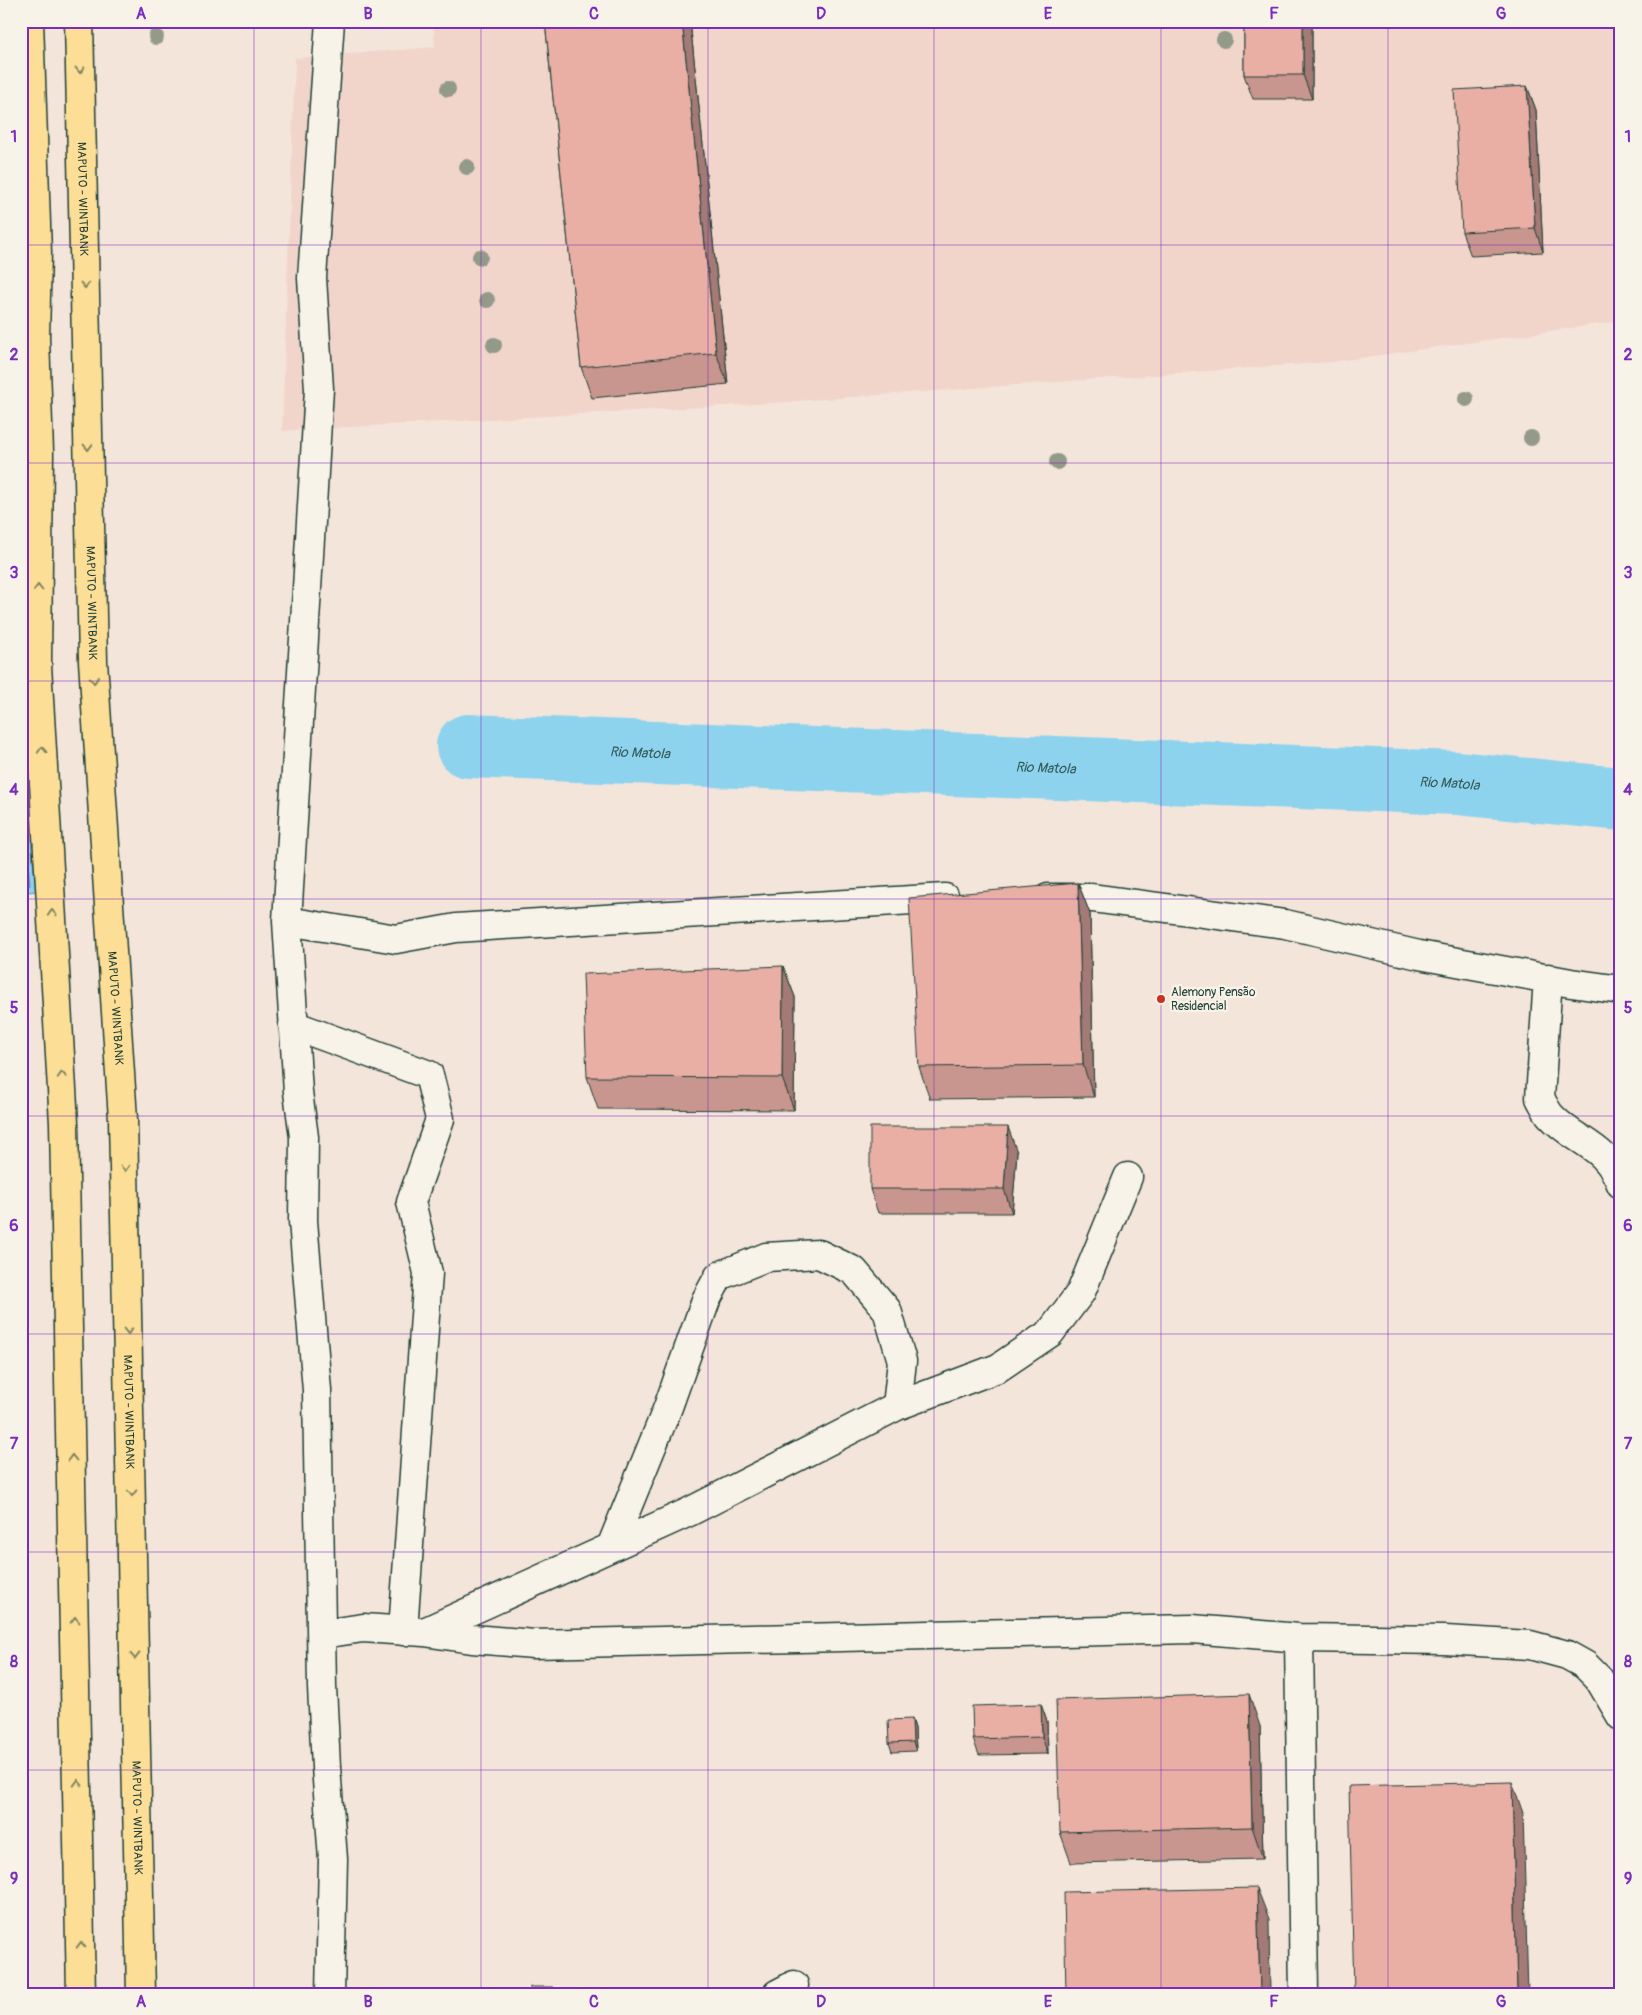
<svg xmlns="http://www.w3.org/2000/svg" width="1642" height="2015" viewBox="0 0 1642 2015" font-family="Pangolin,sans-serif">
<rect width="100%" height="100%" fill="#f4e5db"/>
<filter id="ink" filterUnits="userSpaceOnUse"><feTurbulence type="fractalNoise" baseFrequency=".02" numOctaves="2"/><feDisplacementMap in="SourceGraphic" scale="10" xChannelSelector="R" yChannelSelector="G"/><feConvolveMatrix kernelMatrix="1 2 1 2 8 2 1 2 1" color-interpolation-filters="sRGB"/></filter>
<g filter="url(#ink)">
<path fill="#f1d5cb" d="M433 21H1621V321L1332 362 742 405 282 431 295 58 435 47Z"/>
<path fill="#8dd3ee" stroke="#6197a4" d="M21 740 36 891 21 893Z"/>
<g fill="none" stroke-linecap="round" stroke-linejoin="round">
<path stroke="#4b797e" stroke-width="1" d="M21 793 30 885 28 887 21 888"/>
<path stroke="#8dd3ee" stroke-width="64" id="s1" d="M468 746 1457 783 1621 799"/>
<defs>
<path id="minor" d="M1048 898H1092L1285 924 1419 955 1571 983 1621 990
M287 921 319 389 312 278 330 21
M1548 978 1540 1098C1543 1103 1546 1110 1550 1115 1575 1143 1605 1143 1621 1184
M293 1025 429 1075 440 1119 411 1202 428 1273 403 1631
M611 1547 668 1407 706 1300 719 1276 766 1257 819 1254 854 1271 887 1310 902 1361 897 1406
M424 1632 689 1512 897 1406 998 1368 1050 1333 1081 1292 1128 1177
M322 1634 363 1628 424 1632 472 1639 534 1644 1192 1629 1299 1638 1445 1640 1530 1645 1567 1655 1585 1665 1599 1679 1621 1716
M1299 1638 1304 1994
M330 1994 333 1859 326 1767 322 1687 317 1390 303 1221 304 1137 298 1092 287 921 396 939 456 928 945 898
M777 1994 794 1985"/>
<g id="highway">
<path d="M29 21 37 253 35 338 39 452 37 665 64 1123 81 1994"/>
<path id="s2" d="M79 21 93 661 123 1119 141 1994"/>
</g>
</defs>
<use href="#minor" stroke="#1f3d34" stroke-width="31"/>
<use href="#highway" stroke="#1f3d34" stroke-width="31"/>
<use href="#minor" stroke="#f7f3e8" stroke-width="28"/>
<use href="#highway" stroke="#fcde96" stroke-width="28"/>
</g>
<g fill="#939a8a">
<circle cx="156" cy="37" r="8"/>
<circle cx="1224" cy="40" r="8"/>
<circle cx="448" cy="89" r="8"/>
<circle cx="467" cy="167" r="8"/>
<circle cx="480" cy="257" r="8"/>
<circle cx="487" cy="300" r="8"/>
<circle cx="494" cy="345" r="8"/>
<circle cx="1466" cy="399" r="8"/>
<circle cx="1531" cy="438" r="8"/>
<circle cx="1057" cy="462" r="8"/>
</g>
<path fill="#c8968e" stroke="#1f3d34" d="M545 21H690L728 384 592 398 581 367Z
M1244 21H1312V99H1253L1244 75Z
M1527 86 1536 110 1543 252 1471 256 1462 232Z
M1078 883 1090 914 1094 1097 930 1099 919 1067Z
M783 966 795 997 794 1110 598 1109 587 1077Z
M1017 1152 1012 1213H878L870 1189Z
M912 1719 915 1728 916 1751 892 1752 889 1743Z
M1047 1721 1048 1754 979 1755 973 1739Z
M1260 1726 1263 1859 1071 1863 1060 1832Z"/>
<path fill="#a37a74" stroke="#1f3d34" d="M682 21H690L728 384 716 353Z
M1303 21H1312V99L1303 75Z
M1527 86 1536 110 1543 252 1535 228Z
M1078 883 1090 914 1094 1097 1083 1065Z
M783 966 795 997 794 1110 782 1078Z
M1008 1127 1017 1152 1012 1213 1004 1189Z
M1249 1694 1260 1726 1263 1859 1252 1827Z
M1041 1704 1047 1721 1048 1754 1042 1737Z
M912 1719 915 1728 916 1751 913 1742Z
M1512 1782 1523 1813 1528 1994H1517Z
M1257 1888 1269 1919 1270 1994H1260Z"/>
<path fill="#e9afa5" stroke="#1f3d34" d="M545 21H682L716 353 581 367Z
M1244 21H1303V75H1244Z
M1527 86 1535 228 1462 232 1454 90Z
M1078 883 1083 1065 919 1067 909 898Z
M783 966 782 1078 587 1077 583 974Z
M870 1127H1008L1004 1189H870Z
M1249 1694 1252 1827 1060 1832 1056 1700Z
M1041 1704 1042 1737 973 1739 972 1706Z
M912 1719 913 1742 889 1743 888 1720Z
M1512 1782 1517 1994H1354L1349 1786Z
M1257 1888 1260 1994H1066L1064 1892Z
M530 1987H553V1994H530Z"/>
<defs><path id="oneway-chevron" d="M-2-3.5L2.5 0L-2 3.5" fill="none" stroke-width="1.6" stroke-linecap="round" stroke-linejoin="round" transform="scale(1.25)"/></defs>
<g stroke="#828560">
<use href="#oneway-chevron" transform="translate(80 70) rotate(89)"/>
<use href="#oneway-chevron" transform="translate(85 285) rotate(89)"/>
<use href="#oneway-chevron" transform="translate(88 447) rotate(89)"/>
<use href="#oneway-chevron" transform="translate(38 588) rotate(-90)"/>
<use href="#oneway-chevron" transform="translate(94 680) rotate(86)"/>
<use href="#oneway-chevron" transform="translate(42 750) rotate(-93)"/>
<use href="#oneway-chevron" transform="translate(52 913) rotate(-93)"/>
<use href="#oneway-chevron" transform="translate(62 1075) rotate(-93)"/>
<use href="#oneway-chevron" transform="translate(125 1168) rotate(88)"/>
<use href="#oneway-chevron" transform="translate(128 1331) rotate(89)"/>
<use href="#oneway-chevron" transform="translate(72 1458) rotate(-91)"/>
<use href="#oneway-chevron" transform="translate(132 1493) rotate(89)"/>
<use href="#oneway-chevron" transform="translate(75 1620) rotate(-91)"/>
<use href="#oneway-chevron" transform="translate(135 1656) rotate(89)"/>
<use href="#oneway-chevron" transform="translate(78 1783) rotate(-91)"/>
<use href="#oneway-chevron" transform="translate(81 1945) rotate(-91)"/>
</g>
</g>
<path fill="none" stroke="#7b2cbf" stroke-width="1" stroke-opacity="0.55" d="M254 21V1994M481 21V1994M708 21V1994M934 21V1994M1161 21V1994M1388 21V1994M21 245H1621M21 463H1621M21 681H1621M21 899H1621M21 1116H1621M21 1334H1621M21 1552H1621M21 1770H1621"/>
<circle fill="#c8321e" stroke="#f7f3e8" stroke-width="2" cx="1161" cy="999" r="5"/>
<g text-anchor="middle" stroke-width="4.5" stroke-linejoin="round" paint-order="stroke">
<g font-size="12" fill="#1f3d34" stroke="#f7f3e8">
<text dy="4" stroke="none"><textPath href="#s2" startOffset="178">MAPUTO - WINTBANK</textPath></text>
<text dy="4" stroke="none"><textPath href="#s2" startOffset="582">MAPUTO - WINTBANK</textPath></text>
<text dy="4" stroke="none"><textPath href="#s2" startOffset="988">MAPUTO - WINTBANK</textPath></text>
<text dy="4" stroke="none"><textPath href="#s2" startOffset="1392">MAPUTO - WINTBANK</textPath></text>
<text dy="4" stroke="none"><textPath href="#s2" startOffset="1798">MAPUTO - WINTBANK</textPath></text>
</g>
<g font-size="12" fill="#1f3d34" stroke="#f7f3e8" text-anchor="start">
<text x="1171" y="996">Alemony Pensão<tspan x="1171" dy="14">Residencial</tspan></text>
</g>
<g font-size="14" font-style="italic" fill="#355b59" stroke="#f7f3e8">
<text dy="5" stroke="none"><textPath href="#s1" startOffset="172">Rio Matola</textPath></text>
<text dy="5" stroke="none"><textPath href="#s1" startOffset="578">Rio Matola</textPath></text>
<text dy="5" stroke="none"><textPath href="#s1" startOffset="982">Rio Matola</textPath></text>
</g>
</g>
<rect width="1642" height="2015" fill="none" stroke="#f7f3e8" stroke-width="55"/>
<rect x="28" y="28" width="1586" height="1960" fill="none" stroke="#7b2cbf" stroke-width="2"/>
<g font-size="16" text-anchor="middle" font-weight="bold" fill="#7b2cbf">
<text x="141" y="19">A</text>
<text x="368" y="19">B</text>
<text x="594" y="19">C</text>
<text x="821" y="19">D</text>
<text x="1048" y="19">E</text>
<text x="1274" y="19">F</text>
<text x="1501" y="19">G</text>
<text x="14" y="142">1</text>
<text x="1628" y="142">1</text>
<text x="14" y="360">2</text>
<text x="1628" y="360">2</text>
<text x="14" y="578">3</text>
<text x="1628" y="578">3</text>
<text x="14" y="795">4</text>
<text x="1628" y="795">4</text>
<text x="14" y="1013">5</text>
<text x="1628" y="1013">5</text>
<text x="14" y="1231">6</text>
<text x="1628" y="1231">6</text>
<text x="14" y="1449">7</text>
<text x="1628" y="1449">7</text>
<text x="14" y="1667">8</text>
<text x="1628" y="1667">8</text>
<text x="14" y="1884">9</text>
<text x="1628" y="1884">9</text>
<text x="141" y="2007">A</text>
<text x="368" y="2007">B</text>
<text x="594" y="2007">C</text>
<text x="821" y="2007">D</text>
<text x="1048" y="2007">E</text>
<text x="1274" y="2007">F</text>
<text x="1501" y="2007">G</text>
</g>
</svg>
